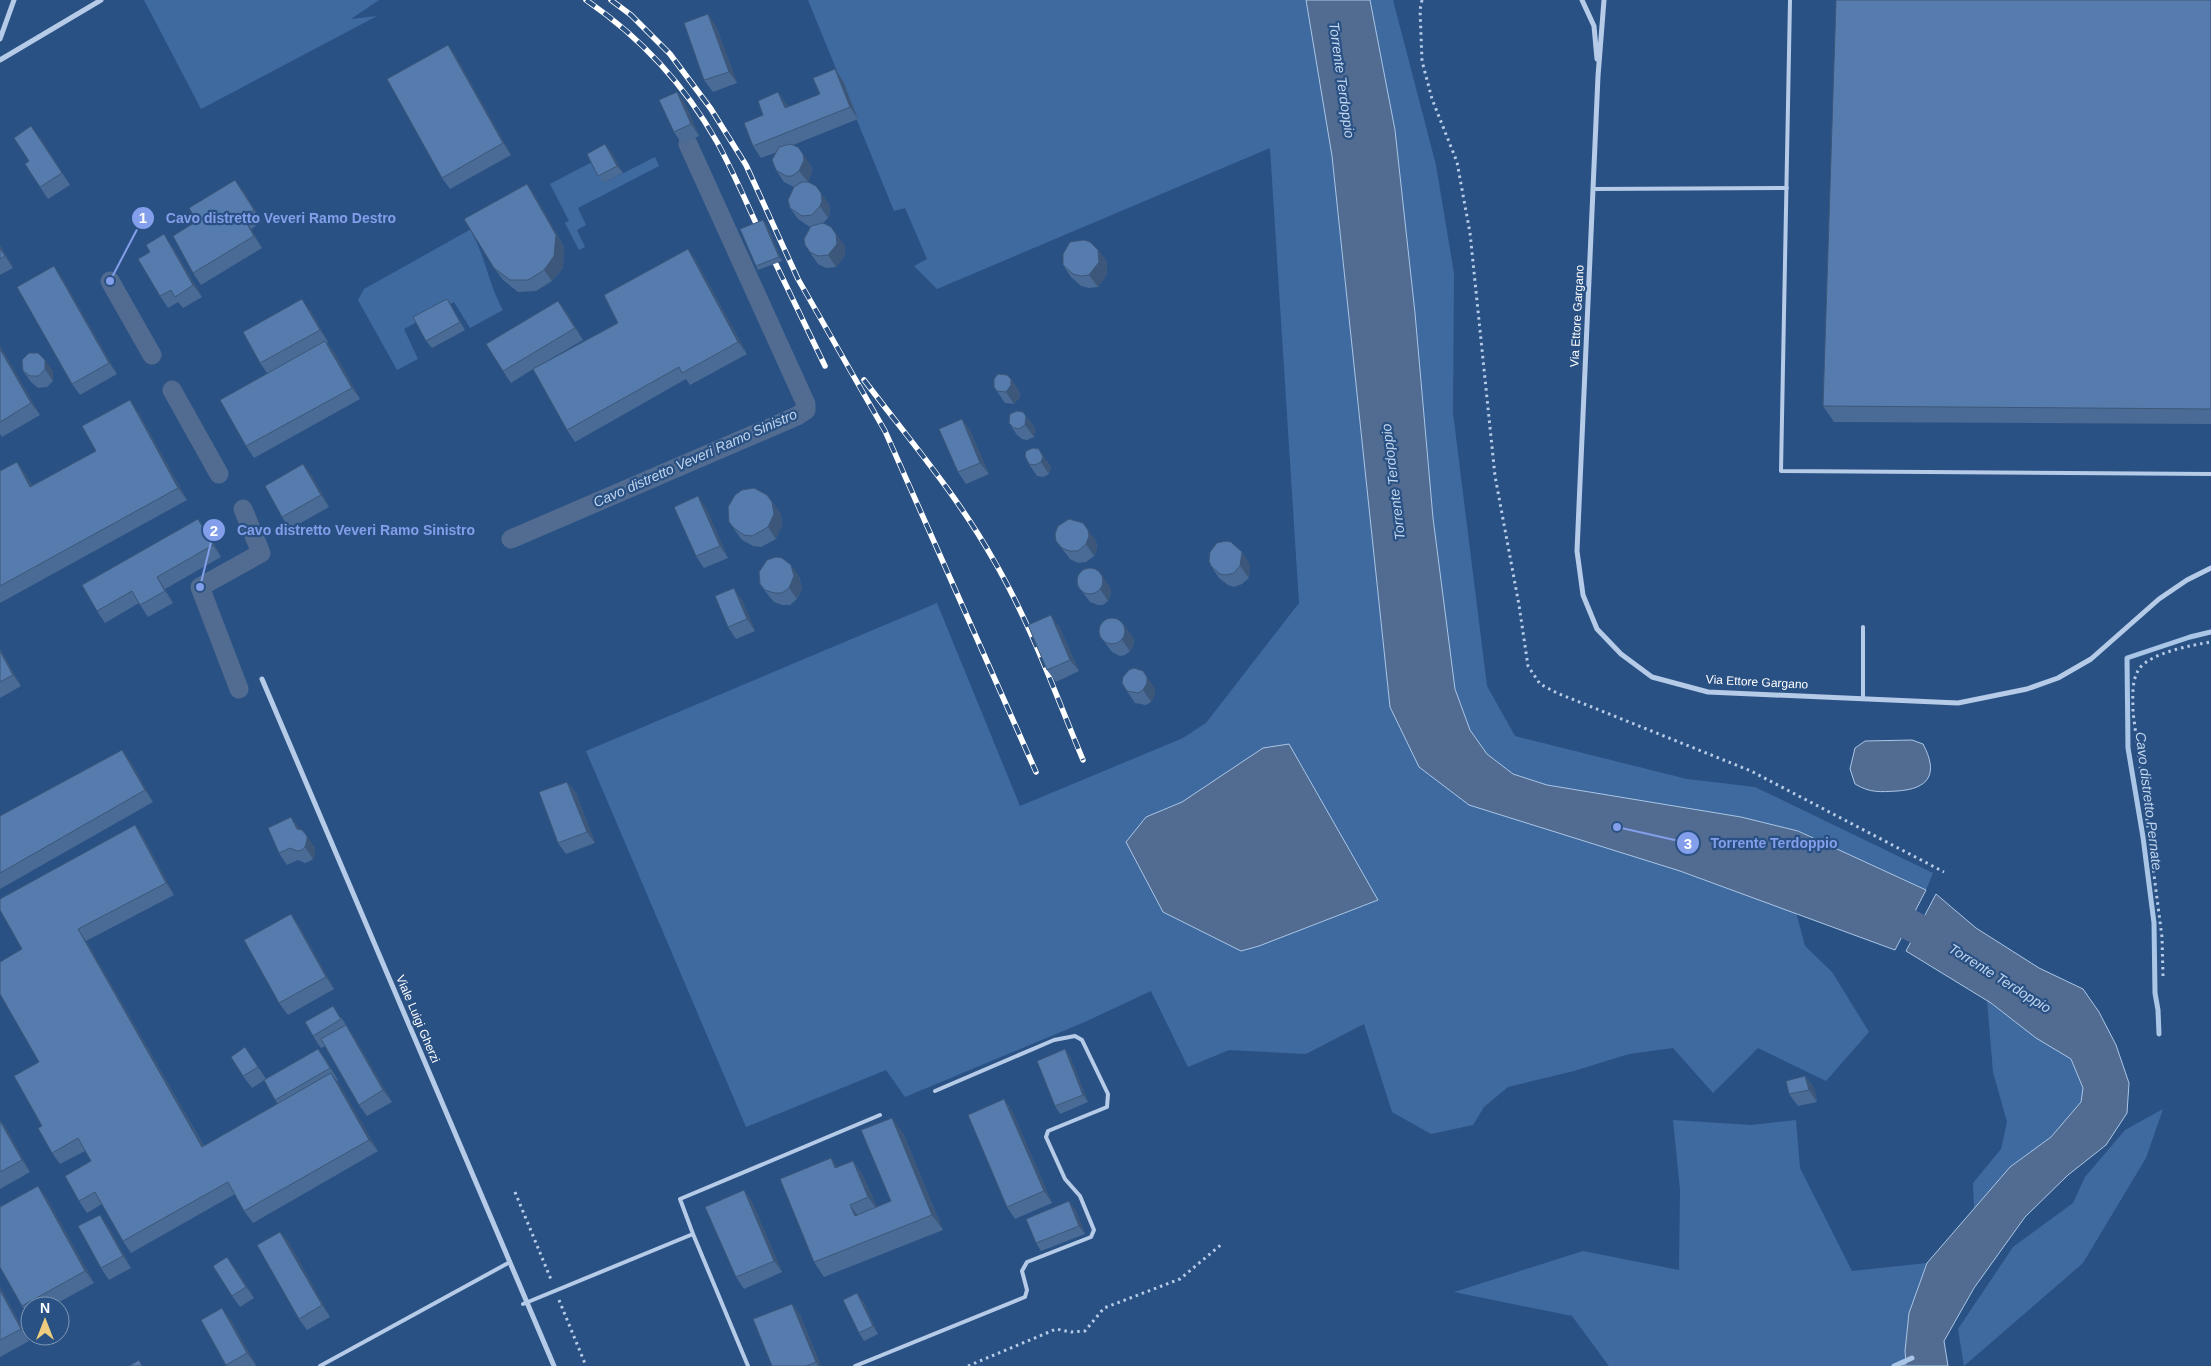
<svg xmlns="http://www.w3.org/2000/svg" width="2211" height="1366" viewBox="0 0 2211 1366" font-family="Arial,sans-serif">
<rect width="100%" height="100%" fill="#2a5184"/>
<path fill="#3f6aa0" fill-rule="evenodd" d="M144 0H379L351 19 377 16 201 109Z
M808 0H1306L1332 156 1390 707 1680 871 1796 912 1805 946 1832 972 1869 1032 1826 1081 1758 1048 1713 1093 1673 1048 1629 1054 1574 1071 1508 1087 1484 1107 1473 1125 1431 1134 1392 1112 1364 1024 1306 1054 1229 1050 1188 1067 1151 991 1087 1021 905 1097 886 1070 746 1127 586 751 937 603 1020 806 1183 738 1206 723 1299 603 1270 148 937 289 914 266 927 259 905 208 894 211ZM1182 802 1378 900 1259 946 1146 817Z
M1370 0H1393L1436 165 1454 273 1453 413 1487 686 1515 736 1687 779 1755 787 1933 873 1926 890 1798 831 1741 817 1547 785 1513 774 1487 754 1470 730 1455 689 1433 518 1415 313 1395 130Z
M655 157 659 166 578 208 586 225 577 230 585 247 579 250 565 223 569 221 550 184 592 162 604 183Z
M532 195 534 198 472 233C486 258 489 286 503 310L470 328 454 302 404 329 418 359 397 370 358 300 364 289Z
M1987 1000 2033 1035 2071 1059 2083 1088 2081 1102 2051 1137 2010 1167 1974 1209 1973 1183 2001 1149 2007 1122 1993 1072Z
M2163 1109 2146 1158 2083 1263 1964 1366 1958 1329 2013 1247 2073 1203 2085 1177 2125 1130Z
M1673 1120 1751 1125 1796 1120 1800 1168 1852 1271 1927 1263C1915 1296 1903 1328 1906 1364L1892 1366H1609L1572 1316 1454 1292 1583 1251 1679 1270 1680 1190Z"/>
<path fill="#516c90" stroke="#aac6e7" d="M1306 0H1370L1395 130 1415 313 1433 518 1455 689 1470 730 1487 754 1513 774 1547 785 1741 817 1798 831 1926 890 1895 950 1680 871 1469 805 1419 767 1390 707 1332 156Z
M1912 740 1923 744C1939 774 1929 789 1897 791 1880 792 1870 793 1855 784L1850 769 1855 748 1865 741Z
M1289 744 1378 900 1259 946 1241 951 1163 912 1126 842 1146 817 1182 802 1263 748Z
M1936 894 1976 928 2039 968 2083 989 2099 1012 2116 1045 2129 1083 2127 1113 2106 1145 2068 1175 2025 1217 1974 1288 1944 1341 1948 1366H1892L1906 1364 1905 1351 1909 1313 1927 1263 2010 1167 2051 1137 2081 1102 2083 1088 2071 1059 2036 1038 1991 1003 1906 951Z"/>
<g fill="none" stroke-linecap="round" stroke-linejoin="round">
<path stroke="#aac6e7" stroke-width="5" d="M2159 1034 2158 1010 2155 993 2154 923 2143 837 2128 748 2127 658 2190 637 2211 632
M1894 1366 1912 1358"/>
<path stroke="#516c90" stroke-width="19" d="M110 281 152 355
M172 390 219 474
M511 539 797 416 806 410V404L688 144
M239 689 200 587 261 553 243 509"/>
<path stroke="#516c90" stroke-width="31" d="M1870 904 1956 949"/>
<path stroke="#b5cbe7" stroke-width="3" stroke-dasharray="2.5 4" stroke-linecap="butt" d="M1422 0 1420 10 1422 61 1432 99 1457 162 1470 233 1495 476 1519 605 1528 666 1540 684 1557 693 1751 771 1944 872
M2163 976 2162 937 2133 712C2133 699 2131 681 2139 669 2150 653 2192 645 2211 642
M515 1192 552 1282
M559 1300 586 1366
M968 1366 1056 1329 1071 1332 1085 1331 1104 1308 1180 1279 1223 1243"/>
<path stroke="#b5cbe7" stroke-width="4" d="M1790 0 1781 471 2211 474
M1593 189 1787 188
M1863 698V627
M693 1234 748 1366
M523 1304 693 1234 680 1199 880 1115
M320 1366 510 1262
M855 1366 1025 1297 1027 1290 1022 1271 1027 1262 1091 1237 1094 1230 1080 1196 1065 1179 1046 1137 1048 1131 1107 1107 1108 1094 1082 1040 1075 1036 1054 1040 935 1091"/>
<path stroke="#b5cbe7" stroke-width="5" d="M1582 0 1594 26 1597 59
M1604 0 1598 76 1577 551 1583 595 1597 629 1621 654 1652 677 1708 692 1958 703 2027 689 2058 678 2091 659 2159 599 2187 580 2211 568
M0 39 14 0
M0 60 101 0
M262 679 554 1366"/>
<defs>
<path id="rail" d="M586 0C640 37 684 84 717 142 733 171 747 204 761 234
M611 0 631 15 670 54 711 109 746 165 798 279 885 431 1036 772
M769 250 825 366
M864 380C908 438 957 495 993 559 1030 622 1055 693 1083 760"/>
</defs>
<use href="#rail" stroke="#fff" stroke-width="5.5"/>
<use href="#rail" stroke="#2a5184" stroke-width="4" stroke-dasharray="11" stroke-linecap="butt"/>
</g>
<path fill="#4a6b95" d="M2211 0V424L1834 422 1823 406Z
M716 26 737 83 713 92 704 80Z
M448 45 456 57 511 155 450 189 442 178Z
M835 69 843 81 858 119 793 145 811 166 812 171 808 182 829 204 830 213 828 218 823 223 845 246V255L836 267 826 268 818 264 805 245 810 227 798 219 790 208 794 187 784 182 776 170 777 152 761 158 753 146 763 115 778 92 788 107 820 94Z
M677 92 685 104 699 136 682 144 674 132Z
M40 138 70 185 48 199 40 187 29 161Z
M611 152 623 173 604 183 598 176Z
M527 184 535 196 564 247 563 268 552 281 536 291 518 292 503 280 494 268Z
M244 192 262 222 251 229 262 248 201 285 193 273Z
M766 223 782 261 758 270 756 266Z
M0 245 13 268 0 275Z
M172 246 202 297 183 308 178 302 168 308 160 296Z
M688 249 696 261 747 354 690 385 686 379 575 442 567 430 533 369 511 383 503 371 567 313 583 340 535 368 618 323Z
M1098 250 1107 262V274L1098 287 1089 288 1081 286 1071 277 1063 265Z
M62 278 117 374 80 395 72 384Z
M447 299 452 307 465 330 432 348 426 341Z
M310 310 328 342 327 343 334 352 360 399 254 458 246 446 267 373 260 363Z
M0 346 40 415 2 437 0 434Z
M22 360 53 371V381L47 387 38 388 31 382 23 371Z
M1011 379 1019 391 1020 397 1014 404 1005 403 994 387Z
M138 412 187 500 0 603V471L17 462 25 474 32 486 96 451Z
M1026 416 1035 428 1034 437 1027 440 1022 439 1017 435 1009 423Z
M962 419 970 431 989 474 966 484 958 472Z
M1047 461 1051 468 1049 474 1043 477 1037 476 1029 464Z
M303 464 312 476 329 507 290 529 282 517Z
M772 502 781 514 782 525 776 539 761 547 753 546 742 540 729 522Z
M706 508 728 558 704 568 696 556Z
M207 531 221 557 165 589 173 603 148 617 139 603 105 623 97 611Z
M1056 541H1096L1097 548 1094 556 1086 562 1078 563 1070 559Z
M1250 564 1249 578 1242 584 1234 587 1228 585 1219 578 1211 566Z
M799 576 802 588 797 599 790 605H782L774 602 768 595 760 584Z
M1078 586 1110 587 1111 593 1108 601 1103 605H1098L1090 602Z
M742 600 755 631 736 639 728 627Z
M1059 626 1079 671 1056 682 1047 670Z
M1100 636 1133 638 1134 644 1130 651 1125 655 1120 656 1112 652Z
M0 649 21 686 0 698Z
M1155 689V694L1151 702 1146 705 1135 703 1127 691Z
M122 750 130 761 153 802 0 889V816Z
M567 782 576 793 595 843 566 854 558 843Z
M135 825 143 837 174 895 86 941 204 1146 278 1104 275 1100 318 1049 326 1060 338 1080 337 1081 378 1151 253 1223 244 1211 235 1194 131 1253 123 1241 102 1204 87 1213 79 1201 91 1161 85 1151 60 1164 52 1153 42 1126 39 1062 22 949Z
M300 830 315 848V852L313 859 310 861 305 863 298 860 287 865 279 853Z
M291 914 299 926 334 989 288 1015 279 1003Z
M341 1017 354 1037 392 1102 367 1116 359 1105 325 1046 321 1048 313 1036Z
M245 1047 266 1079 252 1088 243 1076Z
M1070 1057 1088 1102 1060 1114 1055 1106Z
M1805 1076 1814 1088 1817 1102 1798 1106 1789 1094Z
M1004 1099 1012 1111 1052 1203 1015 1219 1007 1207Z
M0 1120 7 1130 30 1172 0 1189Z
M903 1133 943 1230 824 1277 814 1262 831 1158 837 1167 853 1161 863 1176 877 1207 891 1201Z
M744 1190 752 1202 782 1272 744 1289 736 1277Z
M46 1197 94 1283 52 1306H30V1317L22 1306Z
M1075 1209 1085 1234 1041 1251 1036 1243Z
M108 1226 131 1268 109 1280 101 1268Z
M280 1232 289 1243 330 1317 307 1330 299 1319Z
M236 1269 254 1298 240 1307 232 1296Z
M0 1287 29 1341 0 1357Z
M863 1301 878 1334 864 1341 859 1333Z
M792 1304 800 1315 821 1366H772Z
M230 1319 256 1365 254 1366H226L201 1320Z"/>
<path fill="#3c5779" d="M708 14 716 26 737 83 729 72Z
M448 45 456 57 511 155 503 143Z
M835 69 843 81 858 119 850 107Z
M677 92 685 104 699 136 691 124Z
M778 92 786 104 793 120 785 108Z
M31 126 40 138 70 185 62 173Z
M605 144 611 152 623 173 617 166Z
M803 154 811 166 812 171 808 182 799 171Z
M235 180 244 192 262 222 254 210Z
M527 184 535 196 564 247 563 268 552 281 544 270Z
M821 193 829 204 830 213 828 218 820 206Z
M243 217 251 229 262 248 254 236Z
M763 220 766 223 782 261 779 257Z
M164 234 172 246 202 297 193 285Z
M836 234 845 246V255L836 267 828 255Z
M0 245 13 268 5 256 0 248Z
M688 249 696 261 747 354 738 342Z
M1098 250 1107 262V274L1098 287 1089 275Z
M54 266 62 278 117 374 109 363Z
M302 299 310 310 328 342 320 330Z
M558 301 567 313 583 340 575 328Z
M325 341 334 352 360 399 352 388Z
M0 346 40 415 31 403 0 349Z
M45 360 53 371V381L45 369Z
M1011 379 1019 391 1020 397 1014 404 1006 392Z
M130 400 138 412 187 500 178 488Z
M1026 416 1035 428 1034 437 1025 425Z
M962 419 970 431 989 474 980 463Z
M1039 449 1051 468 1049 474 1041 462Z
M17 462 25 474 38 498 30 487Z
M303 464 312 476 329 507 321 495Z
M698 496 706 508 728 558 720 546Z
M772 502 781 514 782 525 776 539 768 527Z
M198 519 207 531 221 557 213 545Z
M1088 530 1096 541 1097 548 1094 556 1086 544Z
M1242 552 1250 564 1249 578 1240 566Z
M791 565 799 576 802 588 797 599 789 588Z
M1102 575 1110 587 1111 593 1108 601 1100 589Z
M157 577 165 589 173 603 165 591Z
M734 588 742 600 755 631 747 619Z
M1051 615 1059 626 1079 671 1070 660Z
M1125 626 1133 638 1134 644 1130 651 1122 640Z
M0 649 21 686 13 675 0 651Z
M1147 677 1155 689V694L1151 702 1143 690Z
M122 750 130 761 153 802 145 790Z
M567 782 576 793 595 843 587 832Z
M291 817 300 829 305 840 297 829Z
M135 825 143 837 174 895 166 883Z
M307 836 315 848V852L313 859 305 847Z
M291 914 299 926 334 989 326 977Z
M78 929 86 941 211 1159 202 1147Z
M333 1006 354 1037 392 1102 383 1090 347 1027Z
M318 1049 326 1060 338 1080 330 1068Z
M1065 1049 1070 1057 1088 1102 1083 1095Z
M331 1073 340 1085 378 1151 369 1140Z
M1805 1076 1814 1088 1817 1102 1809 1090Z
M1004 1099 1012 1111 1052 1203 1044 1191Z
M892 1118 903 1133 943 1230 932 1215Z
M0 1120 7 1130 30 1172 22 1160Z
M831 1158 842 1174 835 1168Z
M853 1161 863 1176 879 1212 868 1197Z
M38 1186 46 1197 94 1283 85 1271Z
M744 1190 752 1202 782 1272 774 1261Z
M1069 1201 1075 1209 1085 1234 1079 1226Z
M850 1205 861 1220 855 1216Z
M100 1215 108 1226 131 1268 123 1256Z
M280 1232 289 1243 330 1317 322 1305Z
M227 1257 236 1269 254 1298 246 1287Z
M0 1287 29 1341 21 1329 0 1290Z
M857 1293 863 1301 878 1334 873 1326Z
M792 1304 800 1315 821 1366H818L816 1362Z
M222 1308 230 1319 256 1365 247 1353Z"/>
<path fill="#567cad" stroke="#3c5779" d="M1836 0H2211V409L1823 406Z
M708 14 729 72 704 80 684 23Z
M448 45 503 143 442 178 387 79Z
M835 69 850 107 753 146 744 123 763 115 758 101 778 92 785 108 820 94 813 78Z
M677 92 691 124 674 132 659 100Z
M31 126 62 173 40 187 25 164 29 161 14 138Z
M605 144 617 166 598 176 587 154Z
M790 144 798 147 803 154 804 160 799 171 792 176H786L776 170 772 160 779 147Z
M235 180 254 210 243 217 254 236 193 273 173 236 197 221 189 208Z
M802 182H808L816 186 821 193 822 201 820 206 812 215 802 216 790 208 788 200 794 187Z
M527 184 556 235 554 256 544 270 528 280H510L494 268 464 219Z
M763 220 779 257 756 266 740 229Z
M823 223 831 227 836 234 837 244 828 255 818 256 810 252 805 245 804 239 811 226Z
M164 234 193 285 175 297 171 290 160 296 138 259 150 252 146 245Z
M1084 240 1090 242 1098 250 1099 262 1089 275 1081 276 1073 274 1063 265V254L1070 242Z
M0 248 5 256 0 259Z
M688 249 738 342 682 373 679 367 567 430 533 369 618 323 604 295Z
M54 266 109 363 72 384 17 287Z
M302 299 320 330 260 363 243 332Z
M447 299 460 322 426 341 413 317Z
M558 301 575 328 503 371 486 344Z
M325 341 352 388 246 446 220 400Z
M0 349 31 403 0 422Z
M29 353H38L45 360V369L39 376H30L23 371 22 360Z
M998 374 1007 375 1011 379V385L1006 392 997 391 994 387V379Z
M130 400 178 488 0 586V471L17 462 30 487 96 451 82 426Z
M1017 411 1023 412 1026 416 1025 425 1019 429 1014 428 1009 423 1010 414Z
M962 419 980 463 958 472 939 429Z
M1033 448 1039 449 1043 457 1041 462 1035 465 1029 464 1025 456 1026 451Z
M303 464 321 495 282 517 265 486Z
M754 488 767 495 772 502 774 514 768 527 752 536 744 535 734 528 729 522 728 507 735 495 742 490Z
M698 496 720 546 696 556 674 507Z
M198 519 213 545 157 577 165 591 140 605 132 591 97 611 82 585Z
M1069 519 1083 523 1088 530 1089 536 1086 544 1078 551H1070L1062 548 1056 541 1055 534 1058 526Z
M1226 541 1231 542 1242 552 1240 566 1234 573 1226 575 1220 574 1211 566 1209 561 1210 552 1217 543Z
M776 557 782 558 791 565 794 576 789 588 782 593H774L765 590 760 584 759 572 767 560Z
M1077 581a13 13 0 1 1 26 0a13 13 0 1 1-26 0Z
M734 588 747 619 728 627 715 596Z
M1051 615 1070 660 1047 670 1028 625Z
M1099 631a13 13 0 1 1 26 0a13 13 0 1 1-26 0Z
M0 651 13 675 0 682Z
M1134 668 1143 671 1147 677V683L1143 690 1138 693 1127 691 1122 683 1123 677 1129 670Z
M122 750 145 790 0 873V816Z
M567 782 587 832 558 843 539 792Z
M291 817 297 829 302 830 307 836V840L305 847 302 850 297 851 290 848 279 853 268 828Z
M135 825 166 883 78 929 202 1147 331 1073 369 1140 244 1211 228 1182 123 1241 95 1192 79 1201 65 1176 91 1161 78 1138 52 1153 38 1128 42 1126 14 1076 39 1062 0 994V962L22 949 0 910V899Z
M291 914 326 977 279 1003 244 940Z
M333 1006 341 1019 313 1036 305 1022Z
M346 1025 383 1090 359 1105 321 1039Z
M245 1047 258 1067 243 1076 231 1057Z
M318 1049 330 1068 275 1100 264 1080Z
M1065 1049 1083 1095 1055 1106 1037 1061Z
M1805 1076 1809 1090 1789 1094 1786 1081Z
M1004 1099 1044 1191 1007 1207 968 1115Z
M892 1118 932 1215 814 1262 780 1179 831 1158 835 1168 853 1161 868 1197 850 1205 855 1216 891 1201 861 1130Z
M0 1121 22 1160 0 1172Z
M38 1186 85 1271 22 1306 0 1267V1207Z
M744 1190 774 1261 736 1277 705 1207Z
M1069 1201 1079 1226 1036 1243 1026 1219Z
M100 1215 123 1256 101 1268 78 1226Z
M280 1232 322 1305 299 1319 257 1245Z
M227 1257 246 1287 232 1296 213 1266Z
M0 1290 21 1329 0 1340Z
M857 1293 873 1326 859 1333 843 1300Z
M792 1304 816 1362 806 1366H772L753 1319Z
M222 1308 247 1353 226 1365 201 1320Z
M139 1360 142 1366H129Z"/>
<g text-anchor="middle" stroke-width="4.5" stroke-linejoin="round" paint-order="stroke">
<g font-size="12" fill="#fff" stroke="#2a5184">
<text transform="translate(1577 316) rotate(-87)" y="4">Via Ettore Gargano</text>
<text transform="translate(1757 682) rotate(3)" y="4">Via Ettore Gargano</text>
<text transform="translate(418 1019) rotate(67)" y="4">Viale Luigi Gherzi</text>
</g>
<g font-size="14" font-style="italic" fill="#c0d5ee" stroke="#2a5184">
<text transform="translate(1342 80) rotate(82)" y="5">Torrente Terdoppio</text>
<text transform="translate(695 458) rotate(-24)" y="5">Cavo distretto Veveri Ramo Sinistro</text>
<text transform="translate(1393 482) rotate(-97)" y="5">Torrente Terdoppio</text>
<text transform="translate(2149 801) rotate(83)" y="5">Cavo distretto Pernate</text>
<text transform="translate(2000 978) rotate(32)" y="5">Torrente Terdoppio</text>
</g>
</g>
<path fill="none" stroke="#839eea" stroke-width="2" d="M110 281L143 218M200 587L214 530M1617 827L1688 843"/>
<g fill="#839eea" stroke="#2a5184" stroke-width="2">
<circle cx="110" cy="281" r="5"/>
<circle cx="200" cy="587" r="5"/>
<circle cx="1617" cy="827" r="5"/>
<circle cx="143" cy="218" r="12"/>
<circle cx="214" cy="530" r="12"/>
<circle cx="1688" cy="843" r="12"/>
</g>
<g font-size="15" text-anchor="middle" font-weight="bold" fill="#fff">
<text x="143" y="223">1</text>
<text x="214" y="536">2</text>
<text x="1688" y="849">3</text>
</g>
<g font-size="14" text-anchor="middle" font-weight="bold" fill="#839eea" stroke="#2a5184" stroke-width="4.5" stroke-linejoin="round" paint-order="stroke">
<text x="281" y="223">Cavo distretto Veveri Ramo Destro</text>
<text x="356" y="535">Cavo distretto Veveri Ramo Sinistro</text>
<text x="1774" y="848">Torrente Terdoppio</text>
</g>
<g transform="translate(45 1321)"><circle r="24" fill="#2a5184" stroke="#7f97b5"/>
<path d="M0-4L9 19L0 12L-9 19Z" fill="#edcd7d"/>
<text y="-8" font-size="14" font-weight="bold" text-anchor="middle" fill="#ffffff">N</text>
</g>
</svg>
